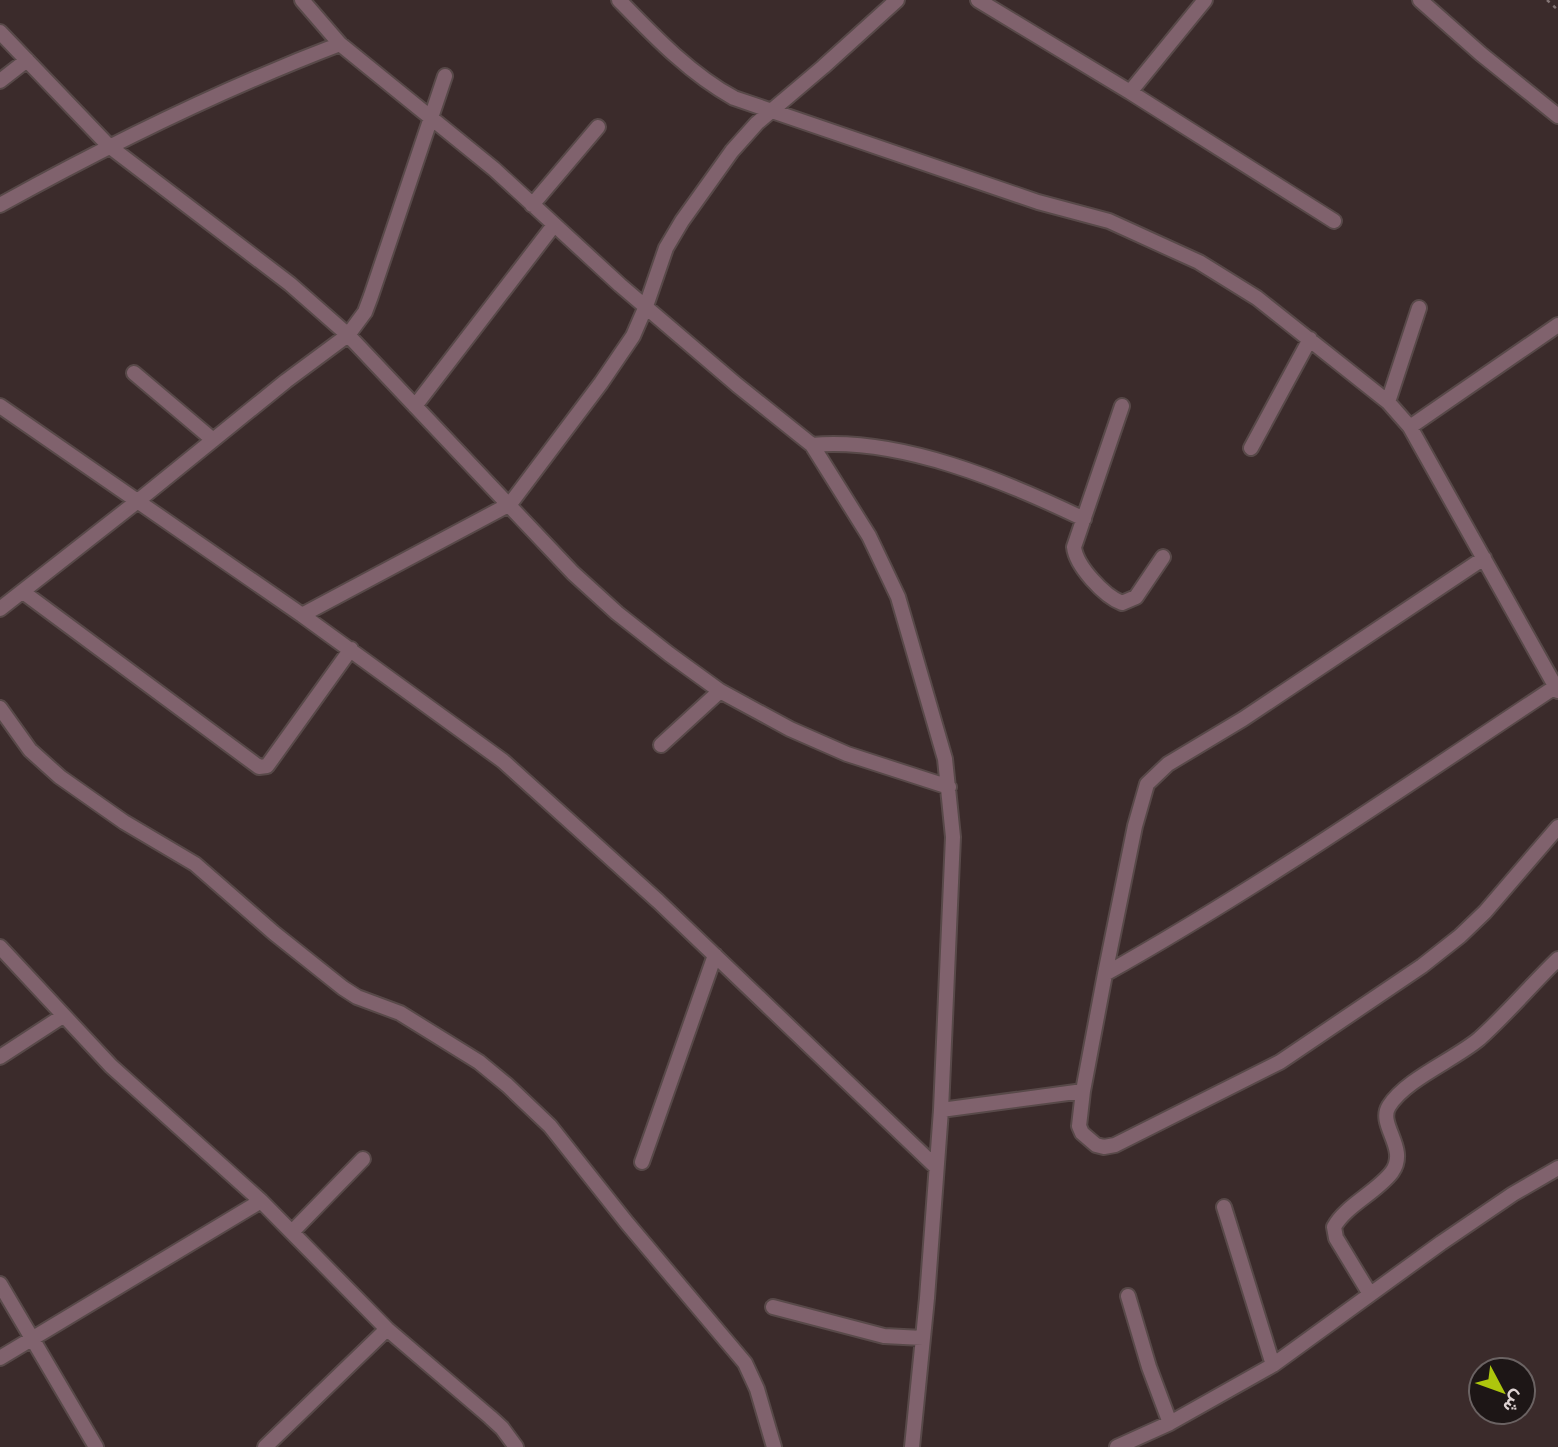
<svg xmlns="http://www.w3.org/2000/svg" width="1558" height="1447" viewBox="0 0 1558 1447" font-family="'Fira Sans Condensed',Vazirmatn,sans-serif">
<rect width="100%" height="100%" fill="#3b2b2b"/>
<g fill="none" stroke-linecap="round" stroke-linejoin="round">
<defs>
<path id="street" d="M302 0 340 44 494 169 620 285 737 385 812 445 869 536 898 597 945 759 953 837 941 1110 927 1298 912 1447
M619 0C653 35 690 74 734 98L1038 202 1109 221 1199 262 1257 298 1388 402 1410 427 1558 691
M978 0 1130 92 1205 0
M1420 0 1481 54 1558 116
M0 32 109 146 290 284 348 335 573 573 617 613 669 654 720 691 790 729 847 754 949 787
M0 81 27 60
M1130 92 1334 221
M0 205C110 144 222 89 340 44
M532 205 598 127
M134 373 212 439
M1388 402 1419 308
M0 406 302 615 503 761 658 901 936 1167
M415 406 554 225
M1122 406 1074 547C1076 566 1104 596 1122 603L1136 597 1163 557
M1410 427 1558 325
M812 445C900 437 1005 481 1084 519
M1251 448 1310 339
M1484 558 1243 719 1168 764 1147 784 1135 826 1105 974 1083 1091 1079 1126 1082 1133 1096 1145 1104 1147 1115 1145 1280 1062 1422 966 1460 936 1485 912 1558 827
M23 592 259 767 267 766 351 649
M0 609 139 500 286 381 348 335 365 312 371 296 445 76
M302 615 510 504 601 383 633 336 646 306 666 248 682 221 732 151 757 123 823 67 897 0
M0 708 30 750 60 777 124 822 195 864 274 933 343 988 357 997 400 1013 479 1062 507 1085 550 1126 627 1223 745 1363 757 1389 774 1447
M661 745 720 691
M0 947 111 1066 261 1201 387 1329 490 1417 502 1428 516 1447
M1105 974C1260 887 1407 785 1555 687
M0 1057 63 1016
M941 1110 1083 1091
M642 1162 715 955
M1224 1207 1273 1365
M292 1232 363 1159
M0 1284 96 1447
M1370 1294 1336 1238 1334 1227C1345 1206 1377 1192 1392 1172 1409 1148 1377 1125 1389 1106 1406 1079 1454 1060 1479 1039 1507 1014 1531 985 1558 959
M1128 1296 1149 1367 1170 1423
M773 1307 884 1336 923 1338
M0 1358 261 1201
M265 1447 387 1329
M1117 1447 1170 1423 1273 1365 1441 1243 1513 1194 1558 1168"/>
</defs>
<use href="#street" stroke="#584949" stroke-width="18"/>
<path stroke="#837575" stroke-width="2.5" stroke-dasharray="3.5 5" stroke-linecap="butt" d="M1547 0 1558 10"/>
<use href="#street" stroke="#80626d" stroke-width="14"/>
</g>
<g transform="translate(1502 1391) rotate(131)"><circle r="33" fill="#1d1616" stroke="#6a6262" stroke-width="2"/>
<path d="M0-5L12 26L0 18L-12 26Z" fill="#adc60d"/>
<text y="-10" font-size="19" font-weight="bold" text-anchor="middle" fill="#ded3d3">ش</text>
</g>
</svg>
